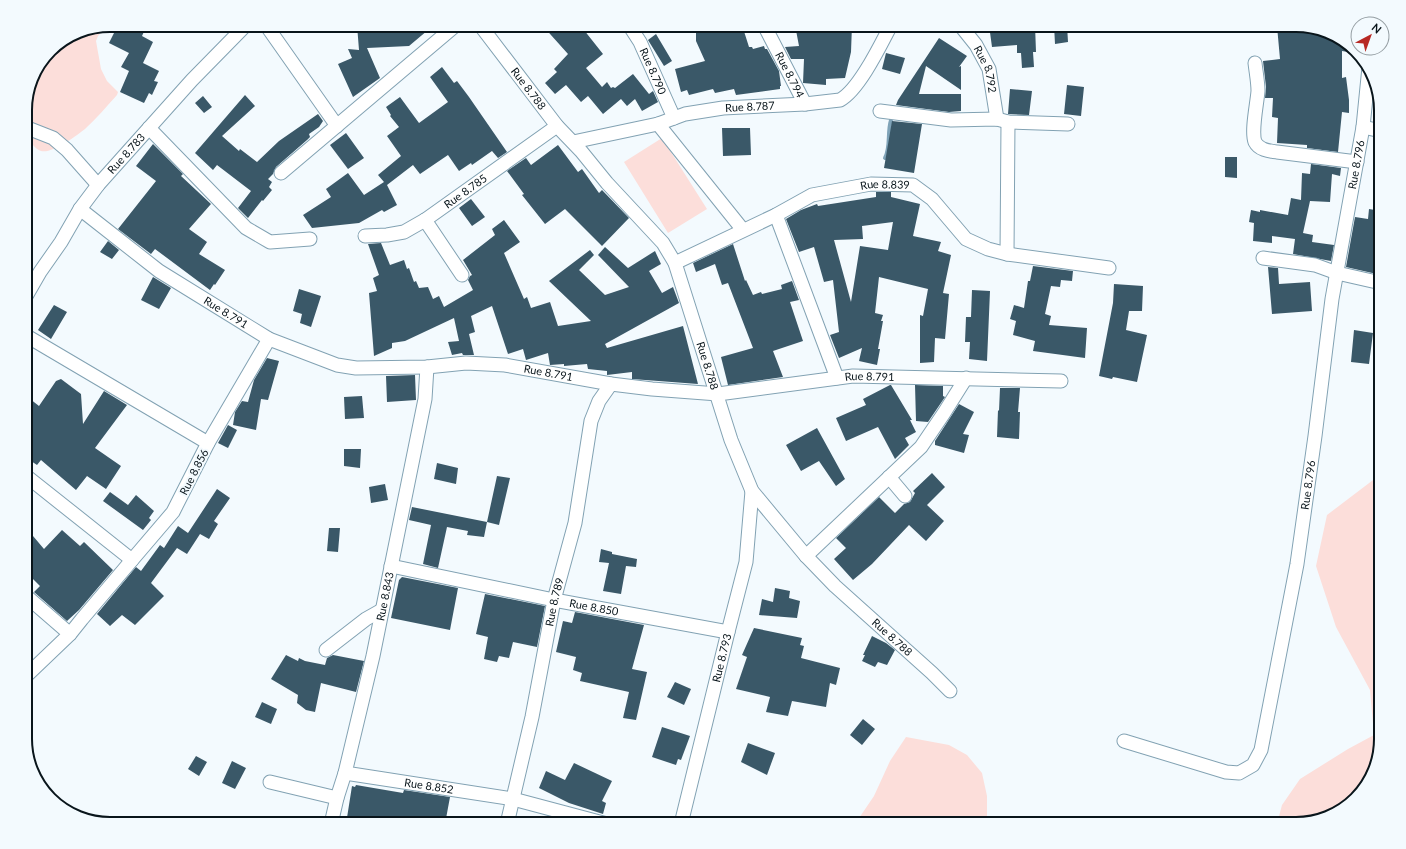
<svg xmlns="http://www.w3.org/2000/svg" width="1406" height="849" viewBox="0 0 1406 849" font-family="Lato,sans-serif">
<rect width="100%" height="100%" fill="#f3fafe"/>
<path fill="#fcdeda" d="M107 26 98 36 96 41 101 69 107 81 118 92 117 95C107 106 96 119 85 129 76 136 52 154 41 151 35 149 29 140 25 136V105L32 78 50 50 78 31Z
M662 138 707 209 668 233 624 162Z
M1381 474V739L1369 781 1338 812 1296 824H1277L1282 805 1300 779 1348 749 1374 735 1370 690 1336 627 1316 566 1327 515Z
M906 737 949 745 967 755 982 773 987 796V820L999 824H855L874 796 890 761Z"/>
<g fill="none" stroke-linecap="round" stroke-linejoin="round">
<path stroke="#7fa3b8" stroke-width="4" d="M885 158C891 147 887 133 891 120"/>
</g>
<path fill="#3a5868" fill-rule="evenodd" d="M118 25H147L142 36 153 42 143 63 159 71 154 81 158 82 152 95 149 93 144 103 120 92 129 71 121 67 129 53 109 43Z
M357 25H434L409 46 367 48 380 78 353 97 338 64 352 58 348 49 359 50Z
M542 25H580L603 54 586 68 602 87 607 82 611 88 613 87 615 88 633 74 649 94 653 91 658 102 642 111 635 99 627 106 621 99 603 114 588 96 581 102 566 85 555 94 545 83 557 72 554 69 568 54Z
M703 25H708L711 33 742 25 749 47H752L753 49 764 46 765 49H767L779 71 781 86H780V89L736 95 734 89 715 93 713 89 689 95 687 90 681 92 675 69 705 61 696 41V27Z
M795 25H852L851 52 845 78 826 79V85L803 83 804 59H791L785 47 799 46Z
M989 25H1035L1036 52H1033L1034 67 1022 68 1021 53H1017V45L992 47Z
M1054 25H1067L1068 42 1055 44Z
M1296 25 1338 37 1354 53 1342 51V78L1346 77 1349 100V113L1342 112 1338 152 1307 148V145L1277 143 1278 118 1272 117 1273 98H1265L1266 87 1263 61 1280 59 1277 26Z
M656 34 672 61 664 66 648 40Z
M939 38 967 56 959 67 961 66V90L926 66 919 94H961V111L949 112 896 105 898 100Z
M886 53 905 58 900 74 882 69Z
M442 67 454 83 457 81 469 97 507 152 498 158 492 151 472 165 471 163 459 171 448 155 420 174 413 165 387 185 397 205 384 212 382 210 359 223 312 228 303 215 331 197 326 189 348 173 364 195 384 182 378 175 401 156 387 136 399 127 390 116 391 115 386 107 400 97 419 123 448 102 430 77Z
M1067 85 1084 87 1081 116 1064 114Z
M1010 89 1032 91 1029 115 1008 114Z
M245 95 255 106 222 136 239 151 240 149 257 162 279 141 318 114 323 121 319 127 309 134 310 137 307 140 276 167 273 174 268 179 272 182 269 187 272 190 263 201 262 200 248 218 238 208 251 191 217 165 213 170 195 153Z
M203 96 212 107 204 113 195 103Z
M892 121 922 124 914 173 884 168Z
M722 128H750L751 155 723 156Z
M346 133 364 158 348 169 330 145Z
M153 144 183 174 181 176 211 204 189 229 207 242 199 254 225 270 215 285 214 284 210 290 155 249 151 254 118 229 156 181 136 166Z
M558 145 578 172 582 169 599 193 602 190 629 218 602 246 565 209 545 224 522 195 524 194 507 171 526 158 531 165Z
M1225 157H1237V178L1225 177Z
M1311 164 1341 168 1340 176 1332 174 1330 202 1310 201 1303 233 1313 235 1312 242 1334 245 1331 261 1293 254 1295 239 1272 236V243L1253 241 1254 223 1249 222 1251 210 1260 212V210L1288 215 1291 198 1301 200 1302 173 1310 174Z
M876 192H891V197L920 204 913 236 941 242 938 251 951 255 943 293 949 294 945 339 935 338 934 362 920 363V315L923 316 928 289 879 277 875 313 883 315 881 321H883L878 349H880L877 365 859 361 862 348 839 358 830 335 839 332 833 280 824 282 814 247 799 252 786 219 801 210 817 204 818 206 876 197ZM893 222 888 250 860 246 851 302 834 240 863 239 862 226Z
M471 199 485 217 472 226 459 208Z
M1369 209 1381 211V275L1346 267 1355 217 1368 219Z
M504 220 520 242 504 253 524 299 527 297 531 308 550 302 558 326 591 321 549 281 590 250 594 255 579 270 605 295 629 287 598 255 605 247 628 268 655 251 661 264 649 271 662 293 673 287 679 303 605 344 607 348 683 326 698 384 632 379V372L607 375V371L588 369 587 364 564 366V364L550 365 548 353 526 360 523 349 508 354 492 306 471 316 475 332 469 334 474 355H463L462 353 452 355 448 342 459 341 454 318 405 341 392 343V348L374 356 369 293 377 291 373 278 379 275 368 244 381 243 390 265 404 260 407 269 409 268 414 282 416 281 419 288 428 287 433 299 439 296 444 307 473 290 468 280 470 276 472 275 463 260 495 235 492 229Z
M108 241 119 250 112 259 100 252Z
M733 244 745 281 746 280 753 295 761 292 762 294 782 289 781 285 792 281 799 300 790 302 803 341 773 351 783 377 728 385 721 357 753 348 728 283 722 285 715 264 696 272 693 263Z
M1033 266 1073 271 1072 281 1061 280 1060 287 1051 286 1045 314 1051 316 1049 325 1087 328 1085 358 1033 351 1035 341 1013 335 1016 321 1010 319 1014 305 1024 308 1028 281H1030Z
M1268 267 1278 268 1279 284 1310 282 1312 311 1272 314Z
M153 277 171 288 159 309 141 300Z
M1114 284 1143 286 1142 311H1129L1126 330 1147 335 1137 382 1113 377 1112 379 1099 376 1113 303Z
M299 289 321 296 311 327 300 323 302 314 293 311Z
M972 290 990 291 987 361 969 359 970 342H965L966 317H971Z
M54 305 67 312 51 339 38 330Z
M1354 330 1373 333 1369 364 1351 362Z
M267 358 279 361 268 400 261 399 256 430 233 425 235 412 242 401 248 402 254 380Z
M415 375 416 400 387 402 386 376Z
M61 379 81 394 83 424 104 391 127 405 95 448 121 466 106 489 87 476 76 490 41 460 37 465 25 457V395L39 406 56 381Z
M890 385H891L912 420H910L916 432 905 438 909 445 895 459 878 427 846 441 836 418 866 405 863 399Z
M915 385 943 386V396L945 397 928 422 916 421Z
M1000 388H1020L1018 412H1020L1019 439 997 437 998 410 999 411Z
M362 396 364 418 345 419 344 397Z
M959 404 974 412 963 434 969 435 964 453 935 445V441Z
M228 425 237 430 228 448 218 443Z
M817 428 845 479 836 486 819 461 801 471 786 445Z
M344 449H361L360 468 344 466Z
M437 463 458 468 456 484 434 479Z
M932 473 945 487 927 505 944 521 926 541 909 525 872 564 853 580 834 559 846 548 836 538 879 497 895 513 904 504 910 502 915 493 913 491Z
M497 476 510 478 499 525 487 522Z
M385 484 388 500 371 503 369 487Z
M217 489 230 498 214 521 218 524 209 539 200 534 187 554 177 548 151 583 164 596 135 625 122 615 110 626 97 614 136 567 141 571 160 545 164 548 178 526 188 533Z
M110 492 128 505 136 495 154 511 149 518 151 520 143 530 103 501Z
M412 507 487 522 484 537 467 535 468 531 447 527 438 568 423 564 431 525 409 520Z
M329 528H340L338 552 327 551Z
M62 530 80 546 84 542 113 570 79 610 67 621 34 592 40 586 25 571V543L33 536 44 549Z
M601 549 612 552V554L637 559 636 567 626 566 621 594 603 591 609 563 599 562Z
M402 577 458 588 450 630 391 618 399 580Z
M775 588 790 591 789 598 800 601 797 618 759 615 762 599 773 602Z
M485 594 545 606 537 647 513 642 509 658 499 656 497 662 484 659 488 637 476 634Z
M575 612 644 625 632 669 647 672 636 720 623 718 629 692 580 681 582 673 573 670 576 657 556 652 563 621 572 623Z
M754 628 802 638 800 645 804 646 801 658 840 668 836 685 830 683 826 707 792 701 788 716 766 712 770 697 736 689 747 657 742 655Z
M872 636 886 643 895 650 887 665 878 662 875 667 862 661 865 655H863Z
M286 655 298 661 299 658 305 661 325 665 327 658 333 655 364 661 356 692 321 683 315 712 306 710 297 703 298 695 271 679Z
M675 682 691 689 684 705 667 697Z
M262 702 277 709 271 724 255 717Z
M863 719 875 729 862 745 850 735Z
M662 727 690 736 681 760 678 759 676 765 652 757Z
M748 743 775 753 767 775 741 762Z
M196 756 207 762 199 776 188 769Z
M232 761 246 768 235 789 222 783Z
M574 763 612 781 602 801 606 803 603 814 569 803 539 788 546 771 565 780Z
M356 785 403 793 404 790 450 797 445 824H346L352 786 355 787Z"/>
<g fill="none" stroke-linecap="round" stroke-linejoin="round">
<defs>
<g id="minor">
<path d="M266 25 337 126"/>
<path id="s1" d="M480 25 557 126 581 151 607 183 663 243 675 263 731 440 752 491 806 556 835 586 932 673 950 691"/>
<path id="s2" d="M629 25 640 42 674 118"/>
<path id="s3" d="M764 25 805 104"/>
<path id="s4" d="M960 25 976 45 989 69 997 119"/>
<path d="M1255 63C1256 72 1258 82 1258 91 1257 104 1251 131 1255 142 1259 150 1269 151 1277 152L1357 162"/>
<path d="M880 111 951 120 997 119 1008 122 1068 124"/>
<path d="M658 124 743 230"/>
<path d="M25 127 53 138 67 150 98 185"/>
<path d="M1363 127 1381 131"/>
<path d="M149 128 246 228 270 242 310 239"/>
<path id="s5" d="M573 142 658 124 685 114 723 108 805 104 840 100C859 90 881 44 891 25"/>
<path d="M281 173 456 25"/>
<path id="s6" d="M80 209 159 271 269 339 337 365 356 368 427 367 466 363 505 365 611 384 652 389 718 394 853 376 1061 381"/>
<path d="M776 215 837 378"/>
<path d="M425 220 462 275"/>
<path id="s7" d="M365 236 387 235 404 232 425 220 557 126"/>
<path d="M1007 254 1008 122"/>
<path d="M1263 258 1315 265 1337 273 1381 283"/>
<path id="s8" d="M675 263 776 215 812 195 871 184 913 185 932 199 966 239 988 249 1007 254 1109 268"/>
<path id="s9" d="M25 298 40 272 61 242 80 209 98 185 192 80 246 25"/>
<path d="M25 335 208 443 173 512 132 560 25 475"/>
<path d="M208 443 269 339"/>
<path d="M889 477 905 496"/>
<path d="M806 556 921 447 944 413 966 378"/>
<path id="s10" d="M391 566 554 600 728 632"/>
<path d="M25 595 70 634"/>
<path d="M326 650 366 619 382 610"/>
<path d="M25 677 70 634 82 619 132 560"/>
<path id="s11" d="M1124 741 1226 772 1239 773 1253 765 1261 750 1297 564 1315 436 1332 299 1363 127 1369 67"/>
<path id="s12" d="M345 773 513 799 607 824"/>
<path d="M270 782 337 798"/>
<path id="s13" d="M331 824 337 798 345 773 373 656 425 399 427 367"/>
<path id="s14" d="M507 824 532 717 554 600 575 523 591 421 599 401 611 384"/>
<path id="s15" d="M681 824 728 632 746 562 752 491"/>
</g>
</defs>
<use href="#minor" stroke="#82a2b3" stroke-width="15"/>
<use href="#minor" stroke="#fff" stroke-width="13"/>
</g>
<g text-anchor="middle" stroke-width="4" stroke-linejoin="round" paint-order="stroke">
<g font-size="11" fill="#09151b" stroke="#f3fafe">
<text dy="4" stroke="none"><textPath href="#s4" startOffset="52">Rue 8.792</textPath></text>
<text dy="4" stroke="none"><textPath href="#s2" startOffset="52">Rue 8.790</textPath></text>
<text dy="4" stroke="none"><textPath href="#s3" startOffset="56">Rue 8.794</textPath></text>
<text dy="4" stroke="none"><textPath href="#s1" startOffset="80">Rue 8.788</textPath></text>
<text dy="4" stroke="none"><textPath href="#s5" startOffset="181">Rue 8.787</textPath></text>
<text dy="4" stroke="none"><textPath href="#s9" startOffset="177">Rue 8.783</textPath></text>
<text dy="4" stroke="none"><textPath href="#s11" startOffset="746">Rue 8.796</textPath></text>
<text dy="4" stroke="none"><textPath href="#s8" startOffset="227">Rue 8.839</textPath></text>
<text dy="4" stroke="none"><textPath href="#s7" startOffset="113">Rue 8.785</textPath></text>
<text dy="4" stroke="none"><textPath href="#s6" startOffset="179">Rue 8.791</textPath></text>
<text dy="4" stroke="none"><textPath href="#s1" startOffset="416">Rue 8.788</textPath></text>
<text dy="4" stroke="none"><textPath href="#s6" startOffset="515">Rue 8.791</textPath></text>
<text dy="4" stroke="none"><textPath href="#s6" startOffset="839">Rue 8.791</textPath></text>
<text transform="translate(194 472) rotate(-63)" y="4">Rue 8.856</text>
<text dy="4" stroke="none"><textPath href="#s11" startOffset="422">Rue 8.796</textPath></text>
<text dy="4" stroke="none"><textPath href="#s13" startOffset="234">Rue 8.843</textPath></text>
<text dy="4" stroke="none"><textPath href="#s14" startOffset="227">Rue 8.789</textPath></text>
<text dy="4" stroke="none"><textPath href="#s10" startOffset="207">Rue 8.850</textPath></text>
<text dy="4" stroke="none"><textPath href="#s1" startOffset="752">Rue 8.788</textPath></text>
<text dy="4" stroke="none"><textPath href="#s15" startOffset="171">Rue 8.793</textPath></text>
<text dy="4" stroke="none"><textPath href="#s12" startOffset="85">Rue 8.852</textPath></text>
</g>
</g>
<path d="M0 0H1406V849H0ZM110 32H1296A78 78 0 0 1 1374 110V739A78 78 0 0 1 1296 817H110A78 78 0 0 1 32 739V110A78 78 0 0 1 110 32Z" fill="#f3fafe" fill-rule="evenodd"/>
<path fill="none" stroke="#09151b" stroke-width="2" d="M110 32H1296A78 78 0 0 1 1374 110V739A78 78 0 0 1 1296 817H110A78 78 0 0 1 32 739V110A78 78 0 0 1 110 32Z"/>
<g transform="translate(1370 36) rotate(41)"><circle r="19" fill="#f3fafe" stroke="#959ea3"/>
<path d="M0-3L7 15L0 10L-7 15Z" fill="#b72823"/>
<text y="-6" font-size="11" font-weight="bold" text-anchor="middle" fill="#09151b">N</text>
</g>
</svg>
